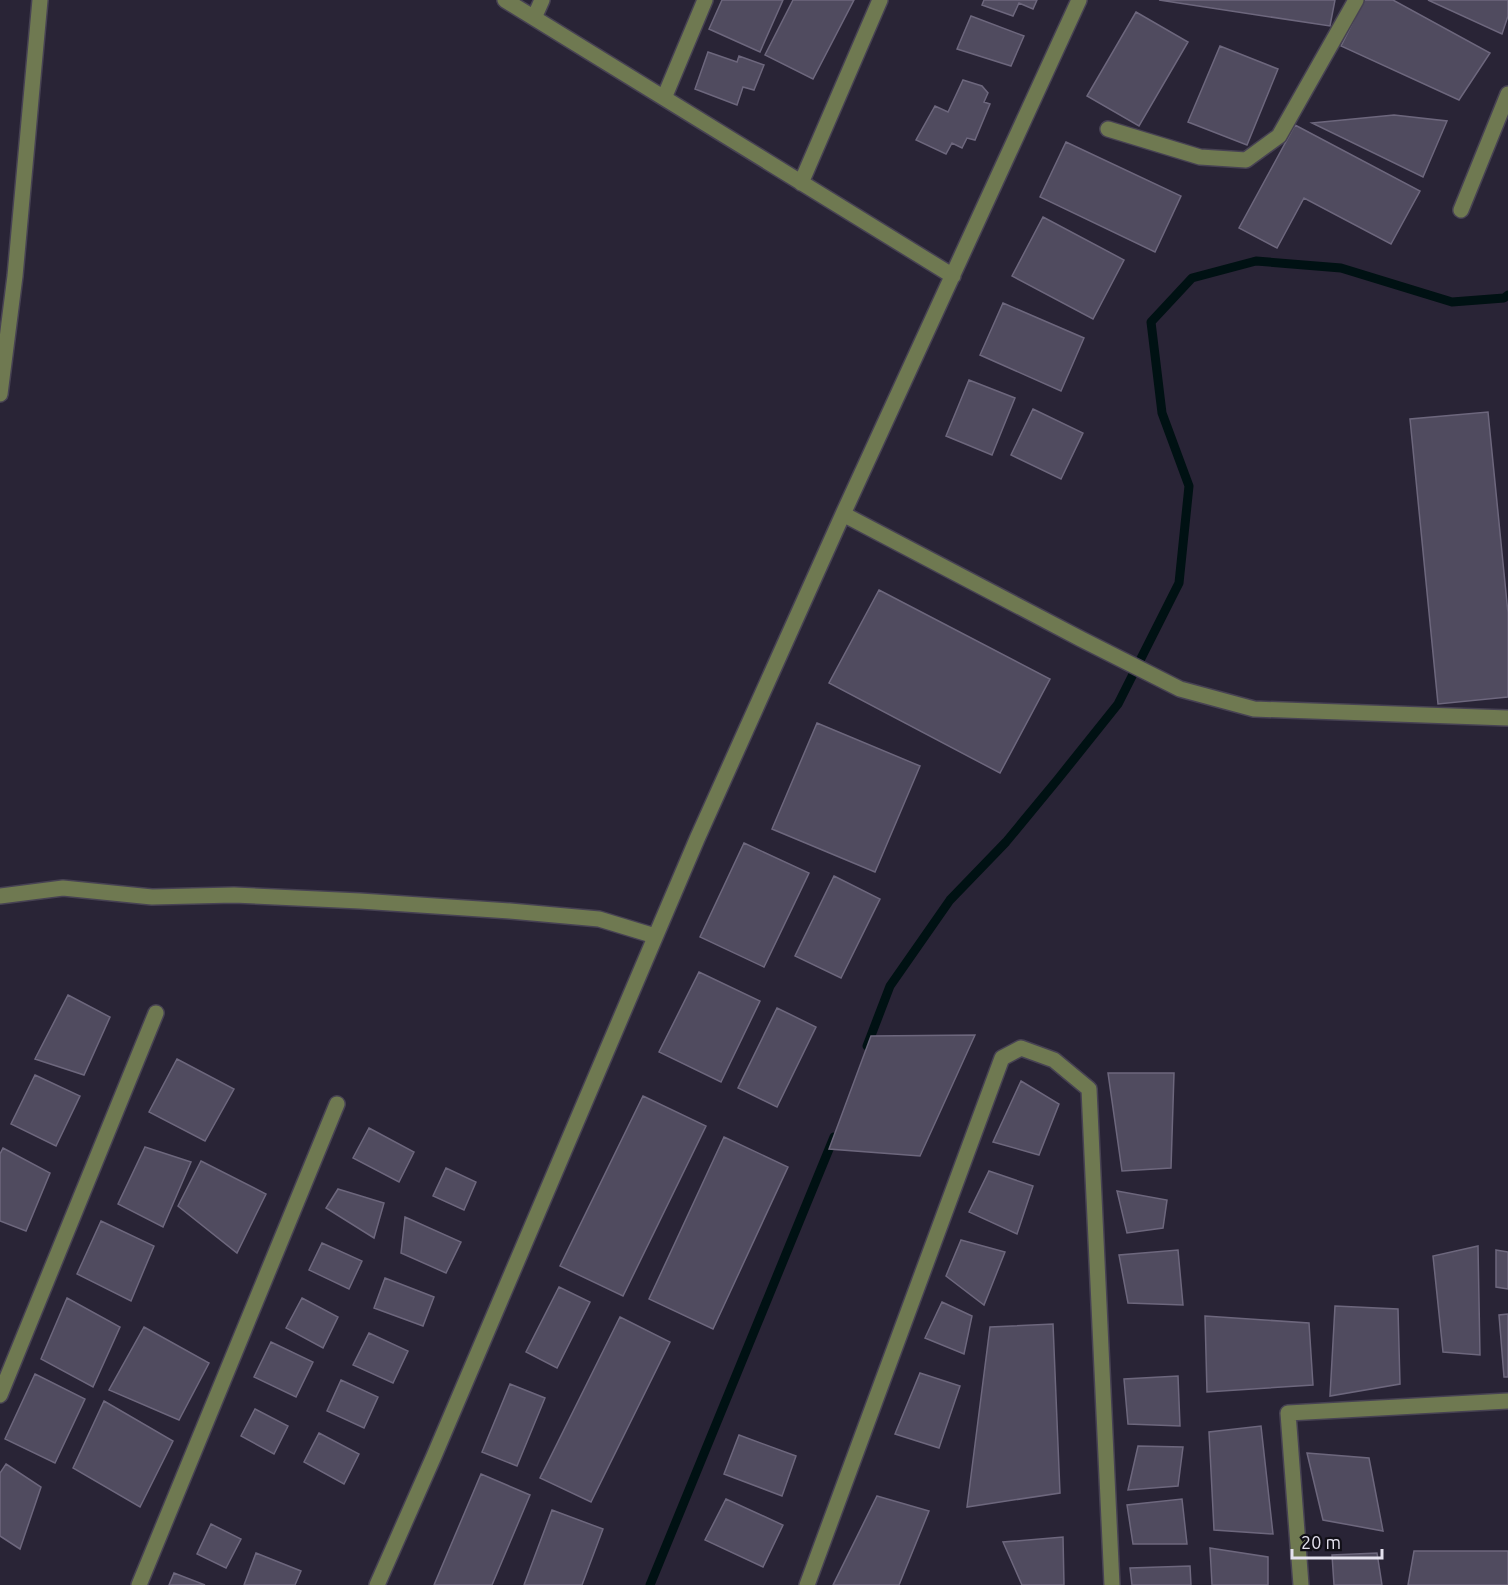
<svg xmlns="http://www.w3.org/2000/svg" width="1508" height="1585" viewBox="0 0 1508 1585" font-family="Ubuntu,sans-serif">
<rect width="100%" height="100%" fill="#292436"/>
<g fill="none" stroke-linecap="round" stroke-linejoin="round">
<path stroke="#001113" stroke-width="9" d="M867 1046 890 986 950 900 1006 842 1058 779 1118 704 1179 583 1189 486 1162 413 1151 322 1192 278 1256 261 1341 268 1452 302 1504 298 1508 295
M650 1585 834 1137"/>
</g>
<path fill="#504b5f" stroke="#6d677d" stroke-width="1.5" d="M722 0H783L760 52 709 29Z
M793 0H854L813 79 765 55Z
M984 0H1037L1033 9 1019 3 1013 16 982 5Z
M1159 0H1335L1330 26Z
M1364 0H1393L1490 53 1459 100 1341 46Z
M1428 0H1508V16L1502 34Z
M1136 12 1188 42 1139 126 1087 96Z
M971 16 1024 36 1011 66 957 49Z
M1220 46 1278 69 1247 145 1188 122Z
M708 52 737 62 739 56 764 65 754 90 743 87 737 105 695 89Z
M963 80 982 86 988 93 984 102 990 104 975 140 967 138 962 148 952 143 946 154 916 140 935 106 948 112Z
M1394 115 1447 121 1423 177 1312 123Z
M1295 125 1420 191 1391 244 1304 198 1277 248 1239 228Z
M1066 142 1181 196 1155 252 1040 197Z
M1043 217 1124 260 1093 319 1012 276Z
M1003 303 1084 338 1061 391 980 355Z
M969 380 1015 398 992 455 946 436Z
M1033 409 1083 433 1061 479 1011 455Z
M1488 412 1508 613V697L1438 704 1410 419Z
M879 590 1050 679 1000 773 829 683Z
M817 723 920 766 875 872 772 829Z
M744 843 809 873 764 967 700 937Z
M834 876 880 899 841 978 795 956Z
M699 972 760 1001 721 1082 659 1052Z
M68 995 110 1017 84 1075 35 1059Z
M777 1008 816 1027 777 1107 738 1088Z
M975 1035 920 1156 829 1149 871 1036Z
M177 1059 234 1089 205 1141 149 1112Z
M1108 1073H1174L1171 1168 1122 1171Z
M35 1075 80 1096 56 1146 11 1124Z
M1021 1081 1059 1104 1039 1155 993 1142Z
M643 1096 706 1126 623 1296 560 1266Z
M369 1128 414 1152 399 1182 353 1158Z
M724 1137 788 1167 713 1329 649 1299Z
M145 1147 191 1162 163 1227 118 1204Z
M3 1148 50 1173 26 1231 0 1221V1154Z
M201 1161 266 1194 237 1253 178 1206Z
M446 1168 476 1182 464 1210 433 1196Z
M989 1171 1033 1186 1017 1234 969 1212Z
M338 1189 384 1203 374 1238 326 1208Z
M1117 1191 1167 1200 1163 1228 1127 1233Z
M405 1217 461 1242 446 1273 401 1253Z
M101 1221 154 1246 131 1301 77 1274Z
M961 1240 1005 1252 984 1305 946 1276Z
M322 1243 362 1261 349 1289 309 1270Z
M1478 1246 1480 1355 1443 1352 1433 1256Z
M1178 1250 1183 1305 1128 1303 1119 1255Z
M1496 1250 1508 1252V1289L1496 1287Z
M385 1278 434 1297 423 1326 374 1308Z
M559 1287 590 1302 557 1368 526 1352Z
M67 1298 120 1327 93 1387 41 1359Z
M302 1298 338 1317 323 1348 286 1328Z
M942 1302 972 1316 964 1354 925 1338Z
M1335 1306 1398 1309 1400 1384 1330 1396Z
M1508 1314V1377H1504L1499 1315Z
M1205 1316 1309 1323 1313 1385 1207 1392Z
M620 1317 670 1342 591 1502 540 1478Z
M1053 1324 1060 1493 967 1507 990 1327Z
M144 1327 209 1363 179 1420 109 1390Z
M369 1333 408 1351 393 1383 353 1365Z
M271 1342 313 1362 296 1397 254 1377Z
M920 1373 960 1386 939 1448 895 1434Z
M35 1374 85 1399 55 1463 5 1439Z
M1178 1376 1180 1426 1128 1424 1124 1379Z
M341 1380 378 1397 364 1428 327 1411Z
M510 1384 545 1398 517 1466 482 1452Z
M104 1401 173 1441 140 1507 73 1468Z
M255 1409 288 1426 274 1454 241 1436Z
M1261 1426 1273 1534 1214 1530 1209 1432Z
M319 1433 359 1454 344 1484 304 1462Z
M739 1435 796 1456 782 1496 724 1474Z
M1138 1446 1183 1447 1178 1486 1128 1490Z
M1307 1453 1369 1458 1383 1531 1323 1520Z
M6 1464 41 1487 20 1549 0 1536V1473Z
M481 1474 530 1495 492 1585H434Z
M877 1496 929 1511 899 1585H833Z
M726 1499 783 1525 763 1567 705 1540Z
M1182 1499 1187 1544H1133L1127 1505Z
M552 1510 603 1529 582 1585H524Z
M211 1524 241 1539 226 1568 197 1554Z
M1063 1537 1064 1585H1022L1003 1542Z
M1210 1548 1268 1557V1585H1212Z
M1414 1551H1508V1585H1408Z
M256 1553 301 1571 295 1585H244Z
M1377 1553 1382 1585H1334L1332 1555Z
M1190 1566 1191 1585H1132L1130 1568Z
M174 1573 205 1585H169Z"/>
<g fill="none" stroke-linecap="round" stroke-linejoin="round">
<defs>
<path id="minor" d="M505 0 953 276
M534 18 542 0
M664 98 705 0
M1108 129 1200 157 1246 160 1279 136 1356 0
M801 183 880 0
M1461 210 1508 94
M0 394 15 276 40 0
M843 514 1081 639 1180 689 1254 709 1508 718
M0 896 63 888 152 897 234 895 360 901 510 911 599 919 655 936
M0 1395 156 1013
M139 1585 337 1104
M377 1585 434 1456 697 839 843 514 1079 0
M807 1585 1002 1058 1021 1048 1054 1060 1089 1089 1112 1585
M1301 1585 1288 1413 1508 1401"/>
</defs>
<use href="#minor" stroke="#474253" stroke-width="18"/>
<use href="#minor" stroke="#6f7951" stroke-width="15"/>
</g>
<path d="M1292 1549v9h90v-9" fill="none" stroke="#e4e1ee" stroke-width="3"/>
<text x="1301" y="1549" font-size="18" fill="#e4e1ee" stroke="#110f17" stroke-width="4.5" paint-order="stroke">20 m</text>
</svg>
